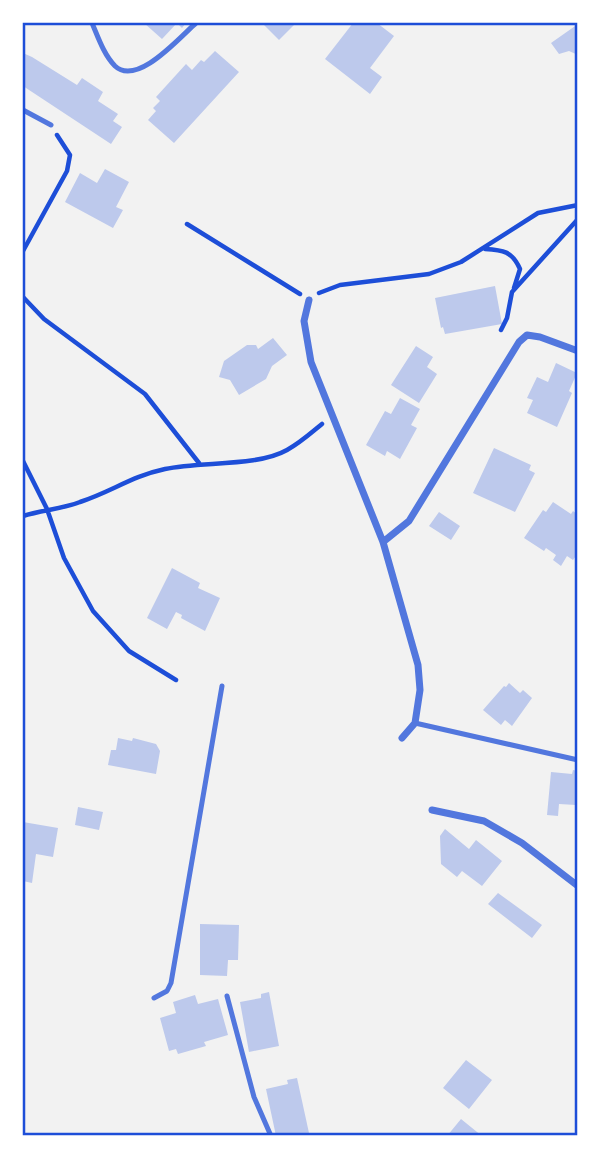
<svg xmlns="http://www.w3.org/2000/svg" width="601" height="1159" viewBox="0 0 601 1159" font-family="'Golos Text',sans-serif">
<rect width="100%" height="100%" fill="#f2f2f2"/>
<path fill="#bdc9ec" d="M144 23H186L182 28 177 23 162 39Z
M262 23H296L279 40Z
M353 23H377L394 36 370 68 382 77 370 94 325 59Z
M578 24V55L569 51 559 54 551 43Z
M215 51 239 72 174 143 148 120 156 111 153 108 160 101 156 97 186 64 192 70 201 60 204 62Z
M23 53 32 57 77 85 82 78 103 92 98 101 118 114 113 121 122 127 111 144 23 86Z
M105 169 129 182 116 207 123 210 113 228 65 202 80 173 97 183Z
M495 286 502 324 445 334 443 327 441 328 435 298Z
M273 338 287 355 272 366 266 379 239 395 230 380 219 377 224 361 247 345H256L258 349Z
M416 346 433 357 427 367 437 374 419 403 391 385Z
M556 363 577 373 569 391 572 393 557 427 527 413 533 400 527 398 537 377 548 382Z
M400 398 420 409 411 425 417 428 400 459 387 451 385 456 366 445 385 411 391 414Z
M494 448 531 465 529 470 535 473 515 512 473 493Z
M553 502 571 514 573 511 578 515V553L573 560 567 556 561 566 553 560 556 555 546 548 544 551 524 538 543 510 546 512Z
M439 512 460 526 451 540 429 526Z
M172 568 200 583 198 588 220 598 205 631 181 618 182 615 176 612 167 629 147 618Z
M509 683 520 693 523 690 532 698 512 726 505 720 501 725 483 710 504 686 506 687Z
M118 738 132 741 133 738 156 744 160 751 156 774 108 765 111 750H116Z
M573 770 578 771V809L576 805 559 804 558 816 547 815 551 772 572 774Z
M78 807 103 812 99 830 75 825Z
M23 822 58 828 53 857 36 854 32 883 23 881Z
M445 829 469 849 476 840 502 861 482 886 462 871 457 877 441 864 440 836Z
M498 893 542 925 532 938 488 904Z
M200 924 239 925 238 960H228L227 976 200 975Z
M269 992 279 1046 249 1052 240 1002 261 998V994Z
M195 995 198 1004 218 999 228 1035 204 1042 206 1046 178 1054 176 1049 169 1051 160 1018 176 1013 173 1002Z
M466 1060 492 1080 469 1109 443 1088Z
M297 1078 309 1133 293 1136H276L266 1089 288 1084 287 1080Z
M461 1119 482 1136H447Z"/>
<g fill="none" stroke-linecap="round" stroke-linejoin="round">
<path stroke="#1d4ed8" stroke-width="4.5" d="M187 224 300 294
M485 249C503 250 512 251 520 269L514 288
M23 251 67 171 70 155 57 135
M319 293 340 285 429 274 461 262 538 213 578 205
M23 297 44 319 145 394 199 463
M501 330 507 318 512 292 578 219
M23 461 47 509 64 558 93 611 129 651 176 680
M23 516C42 510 62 509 80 502 111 492 132 476 165 469 201 461 257 467 287 450 300 443 311 433 322 424"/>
<path stroke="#5277de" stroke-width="5" d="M92 23C98 37 104 55 115 66 137 87 180 37 196 23
M23 110 51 125
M415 723 578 760
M227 996 254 1097 271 1136
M154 998 167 991 171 983 222 686"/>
<path stroke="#5277de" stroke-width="7" d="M309 300 304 321 311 362 383 542 418 665 420 690 415 723 402 738
M383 542 409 521 519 342 527 335 540 337 578 351
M432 810 484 821 522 843 578 886"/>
</g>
<rect width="601" height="1159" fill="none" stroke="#ffffff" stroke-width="49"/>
<rect x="24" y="24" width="552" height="1110" fill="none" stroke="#1d4ed8" stroke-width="2.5"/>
</svg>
